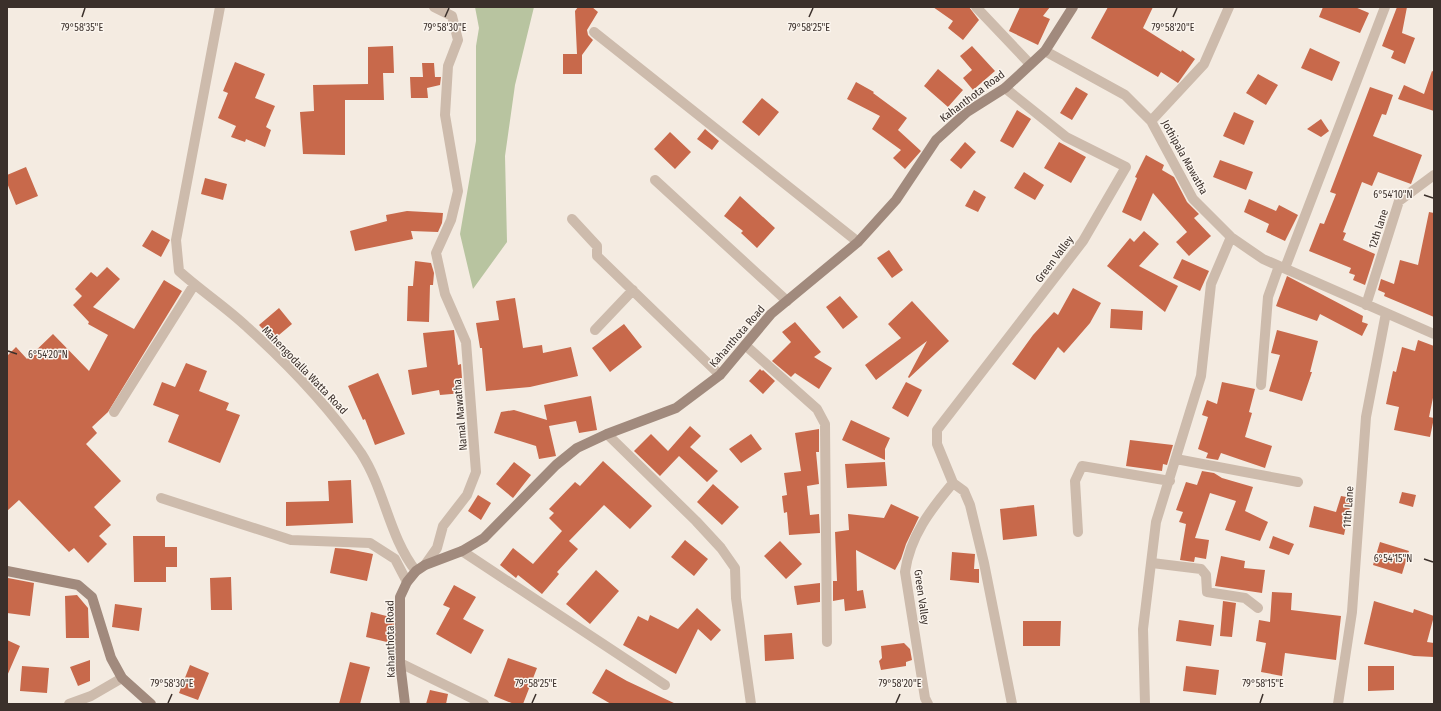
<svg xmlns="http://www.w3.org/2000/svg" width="1441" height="711" viewBox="0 0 1441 711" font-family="'Fira Sans Condensed',sans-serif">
<rect width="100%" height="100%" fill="#f4ebe1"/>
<path fill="#b8c4a0" d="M475 7H534L515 85 505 156 507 242 473 289 460 234 476 141V46L479 28Z"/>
<path fill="#c8694b" d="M578 7H592L598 12 587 30 588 35 593 40 582 55V74H563V54H577L575 11Z
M933 7H969L979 20 963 40 948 28 953 21Z
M1020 7H1050L1043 16 1050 19 1038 45 1009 31Z
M1108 7H1153L1143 28 1181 52 1182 50 1195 59 1178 83 1161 72 1158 77 1091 38Z
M1323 7H1355L1369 13 1360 33 1319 17Z
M1397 7H1407L1402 33 1415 38 1405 64 1391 58 1394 51 1382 46Z
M393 46 394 73H383L384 100H345V155L303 154 300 112 314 111 313 85 368 84V47Z
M972 46 995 71 973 90 963 78 972 70 960 56Z
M1310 48 1340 62 1332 81 1301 68Z
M235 62 265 74 255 98 275 106 266 127 271 130 265 147 246 139 245 142 231 137 236 126 218 118 228 93 223 91Z
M422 63H434L435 77H441L440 85 427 88 428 98H411L410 77H423Z
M938 69 963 90 948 107 924 86Z
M1432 71 1434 72V111L1398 99 1404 85 1424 94Z
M1258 74 1278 85 1266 105 1246 93Z
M856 82 874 92 873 93 907 118 898 130 921 151 905 169 893 158 901 150 872 129 880 116 847 99Z
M1076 87 1088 94 1072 120 1060 113Z
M1370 87 1393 95 1386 115 1382 114 1373 136 1422 155 1411 184 1378 172 1372 186 1362 182 1343 232 1346 233 1343 240 1375 254 1365 285 1353 280 1355 275 1349 273 1351 268 1309 251 1320 223 1324 224 1336 194 1330 192Z
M762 98 779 112 759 136 742 122Z
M1017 110 1031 119 1013 148 1000 141Z
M1234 112 1254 121 1244 145 1223 136Z
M1321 119 1329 131 1321 137 1307 129Z
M705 129 719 141 712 150 697 139Z
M670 132 691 152 675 169 654 149Z
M965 142 976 152 961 169 950 160Z
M1059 142 1086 157 1071 183 1044 168Z
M1146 155 1164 165 1162 170 1174 177 1187 202 1199 214 1194 218 1211 236 1189 256 1176 242 1187 232 1153 193 1141 221 1122 212 1137 178 1135 177Z
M1220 160 1253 172 1246 190 1213 177Z
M26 167 38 196 16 205 7 183V175Z
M1024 172 1044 185 1035 200 1014 188Z
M205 178 227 184 223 200 201 194Z
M974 190 986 197 978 212 965 206Z
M740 196 775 228 757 248 741 233 743 231 724 216Z
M1249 199 1276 211 1279 205 1298 215 1285 241 1266 232 1269 224 1244 212Z
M407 211 443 213 442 223 438 232 411 231 413 239 355 251 350 231 387 221 386 215Z
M1429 212 1434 213V317L1384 296 1385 293 1378 290 1381 279 1394 284 1400 260 1418 265Z
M152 230 170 240 161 257 142 246Z
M1144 231 1159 244 1139 266 1178 286 1165 312 1107 266 1130 238 1134 242Z
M889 250 903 270 892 278 877 258Z
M1182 259 1209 271 1200 291 1173 278Z
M415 261 431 263 434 273 433 285H430L429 322 407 321 408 286H413Z
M107 267 120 279 93 307 134 329 164 280 182 291 108 412 92 427 97 433 86 444 121 481 94 507 111 525 99 536 107 544 88 563 74 548 69 552 19 500 7 511V356L16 347 27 359 53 334 89 371 108 335 88 324 89 322 73 305 82 296 75 289 91 272 97 277Z
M1287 276 1363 316 1362 322 1368 324 1362 336 1320 314 1317 321 1276 306Z
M1073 288 1101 303 1090 323 1064 353 1058 347 1035 380 1012 364 1033 335 1054 312 1058 315Z
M840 296 858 317 843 329 826 307Z
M515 298 523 348 542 345 543 353 571 347 578 376 530 387 486 391 482 348H480L476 323 499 320 496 301Z
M912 301 949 341 909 378 908 377 927 341 876 380 865 365 901 338 888 324Z
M279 308 292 324 273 340 259 325Z
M1111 309 1143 311 1142 330 1110 328Z
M795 322 821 352 814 357 832 368 819 389 795 373 791 377 772 361 791 342 782 332Z
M624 324 642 347 610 372 592 348Z
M454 330 458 365 461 364 463 393 440 395 439 390 412 395 408 370 427 367 423 333Z
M1277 330 1318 341 1310 372H1312L1302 401 1269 391 1280 355 1271 353Z
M1418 340 1434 346V393L1429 417 1434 418 1430 437 1394 430 1399 407 1386 404 1393 371 1396 372 1402 347 1415 351Z
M186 363 207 371 199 391 229 403 226 410 240 415 220 463 168 442 179 415 153 405 162 382 175 387Z
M760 369 762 371 763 370 775 381 763 394 749 381Z
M378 373 405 434 375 445 365 419 363 420 348 386Z
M906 382 922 390 908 417 892 408Z
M1222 382 1255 389 1249 412 1252 413 1245 437 1272 446 1265 468 1221 453 1218 460 1206 458 1208 453 1198 449 1208 417 1202 415 1207 400 1217 404Z
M591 396 597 430 579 433 576 421 549 426 556 456 539 459 536 446 494 433 501 412 514 410 547 420 544 405Z
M851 420 890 438 885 449V460L842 440Z
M690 426 701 436 690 447 718 471 707 482 679 456 660 476 634 451 651 434 668 451Z
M819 429V452H816L819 484 807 486 810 515 819 514 820 533 789 535 787 512 784 513 782 496 787 495 784 473 801 471 795 433Z
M751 434 762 449 741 463 729 449Z
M1130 440 1173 445 1167 465 1163 464 1162 471 1126 466Z
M603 461 652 506 630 529 604 505 569 541 578 549 557 572 559 574 542 594 518 575 516 578 500 565 513 548 533 564 562 531 549 518 554 513 549 509 575 482 580 486Z
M514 462 531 475 513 498 496 484Z
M885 462 887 486 847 488 845 464Z
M1202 471 1214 473 1222 478 1253 487 1245 511 1268 522 1260 541 1225 530 1236 501 1210 493 1195 538 1209 540 1206 559 1195 557 1194 562 1180 560 1186 524 1179 522 1183 512 1176 510 1186 482 1197 485Z
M351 480 353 523 286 526V502L329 501 328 481Z
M713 484 739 507 722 525 697 502Z
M1402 492 1416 495 1413 507 1399 503Z
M478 495 491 503 481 520 468 511Z
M1341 496 1352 498 1344 535 1309 527 1314 506 1336 512Z
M891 504 919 517 906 544 901 559 895 570 856 550 857 591 863 590 866 608 845 611 844 599 833 601V581H837L835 532 849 530 848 514 884 518Z
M1034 505 1037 536 1003 540 1000 509Z
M133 536H165V547H177V567H166V582H134Z
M1273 536 1294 544 1289 555 1269 548Z
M685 540 708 559 694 576 671 557Z
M780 541 802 564 786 579 764 556Z
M1380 542 1409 551 1402 574 1373 565Z
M335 548 348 549 373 554 367 581 330 573Z
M952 552 975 554 974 569H979V583L950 580Z
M1221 556 1245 561 1244 568 1265 570 1262 593 1215 586Z
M596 570 619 591 590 624 566 604Z
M231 577 232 610H211L210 578Z
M8 578 34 583 30 616 7 613Z
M820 583V602L797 605 794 586Z
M454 585 476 597 463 619 484 630 471 654 436 634 450 608 443 605Z
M1272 592 1292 593 1291 610 1341 616 1336 660 1285 653 1282 676 1261 672 1266 643 1256 641 1259 620 1270 622Z
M77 595 88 608 89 638H66L65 596Z
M1223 601 1236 603 1232 637 1220 636Z
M1374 601 1413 613 1414 609 1434 616 1427 642 1434 643V657L1414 656 1364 644Z
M115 604 142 608 139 631 112 627Z
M697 608 721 630 711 641 698 629 676 674 623 645 638 616 648 621 650 615 678 629Z
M371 612 394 618V631L391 643 366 637Z
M1179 620 1214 625 1211 646 1176 641Z
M1023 621H1061L1060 646H1023Z
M792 633 794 659 765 661 764 635Z
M7 640 20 646 7 676Z
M904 643 910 649 912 660 906 662V666L881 670 879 661 882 658 881 646Z
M508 658 537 668 523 704H514L494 696Z
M90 660V681L78 686 70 667Z
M350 662 370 667 360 704H339Z
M190 665 209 673 198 700 179 693Z
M22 666 49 668 47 693 20 691Z
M1186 666 1219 670 1216 695 1183 691Z
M1368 666H1394V690L1368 691Z
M606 669 627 681 676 704H611L592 693Z
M430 690 448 694 446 704H426Z"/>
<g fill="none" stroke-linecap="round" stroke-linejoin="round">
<path stroke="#cdbbac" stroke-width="10" d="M220 7 176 240 179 271C201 291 226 307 247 327 289 365 329 407 361 453 385 490 389 537 416 571
M976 7 1030 64
M594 32 858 242
M1045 51 1125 95 1151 121 1193 199 1231 237 1263 259 1434 334
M1005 88 1066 137 1126 167 1083 241 937 430V444L953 483 964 491 970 505 984 563 1012 704
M1151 121 1204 64 1229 7
M655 180 787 301
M572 219 597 246V256L720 375
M1285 268 1385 7
M1366 305 1399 201 1434 175
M595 330 633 290
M745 345 817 409 825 424 827 642
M1261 385 1268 297 1279 266
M114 412 194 285
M607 434 696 521 721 548 735 568 736 598 751 704
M1176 459 1298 482
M161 498 291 540 370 543 395 559 407 582
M1078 532 1075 481 1082 466 1170 481
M462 551 665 685
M1152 563 1201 569 1206 575 1207 592 1245 598 1258 608
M425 565 437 548 443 526 467 495 476 472 466 342 445 294 436 253 451 220 458 191 445 115 448 66 458 40 452 16 434 7
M400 663 484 704
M69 704 91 696 122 678
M928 704 925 698 905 572C910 536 931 509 953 483
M1145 704 1143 629 1156 522 1201 376 1211 284 1231 237
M1338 704 1352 612 1366 417 1386 313"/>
<path stroke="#a18a7d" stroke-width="10" d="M7 571 78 585 92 597 111 658 122 678 151 704
M405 704 400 663V597L407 582 416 571 425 565 462 551 484 538 556 465 577 448 607 434 676 408 720 375 771 314 858 242 896 200 936 140 967 112 1005 88 1045 51 1073 7"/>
</g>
<path fill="none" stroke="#3b302b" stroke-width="1.5" d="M82 17 85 8M445 17 449 8M809 17 813 8M1173 17 1177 8M1424 195 1433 198M8 351 17 354M1424 559 1433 562M168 703 172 694M532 703 536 694M896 703 900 694M1260 703 1263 694"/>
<g text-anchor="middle" stroke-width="3" stroke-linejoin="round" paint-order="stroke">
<g font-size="11" fill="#3b302b" stroke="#fbf5ee">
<text transform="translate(972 96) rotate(-37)" y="4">Kahanthota Road</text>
<text transform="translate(1185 157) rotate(61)" y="4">Jothipala Mawatha</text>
<text transform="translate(1378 229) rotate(-72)" y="4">12th lane</text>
<text transform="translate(1054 259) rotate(-53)" y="4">Green Valley</text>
<text transform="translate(737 336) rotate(-49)" y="4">Kahanthota Road</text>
<text transform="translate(305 370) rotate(46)" y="4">Mahengodalla Watta Road</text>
<text transform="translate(460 415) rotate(-95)" y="4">Namal Mawatha</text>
<text transform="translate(1348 507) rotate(-86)" y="4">11th Lane</text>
<text transform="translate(922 597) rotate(82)" y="4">Green Valley</text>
<text transform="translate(390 639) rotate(-91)" y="4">Kahanthota Road</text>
</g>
</g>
<g font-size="10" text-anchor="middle" fill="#3b302b" stroke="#fbf5ee" stroke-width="3" stroke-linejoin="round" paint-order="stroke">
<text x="82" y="31">79°58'35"E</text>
<text x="445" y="31">79°58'30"E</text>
<text x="809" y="31">79°58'25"E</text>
<text x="1173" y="31">79°58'20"E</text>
<text x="1393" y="198">6°54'10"N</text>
<text x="48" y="358">6°54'20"N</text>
<text x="1393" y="562">6°54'15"N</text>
<text x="172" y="687">79°58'30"E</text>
<text x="536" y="687">79°58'25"E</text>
<text x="900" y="687">79°58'20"E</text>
<text x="1263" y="687">79°58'15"E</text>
</g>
<rect width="1441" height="711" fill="none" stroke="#3b302b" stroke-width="16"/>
</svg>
